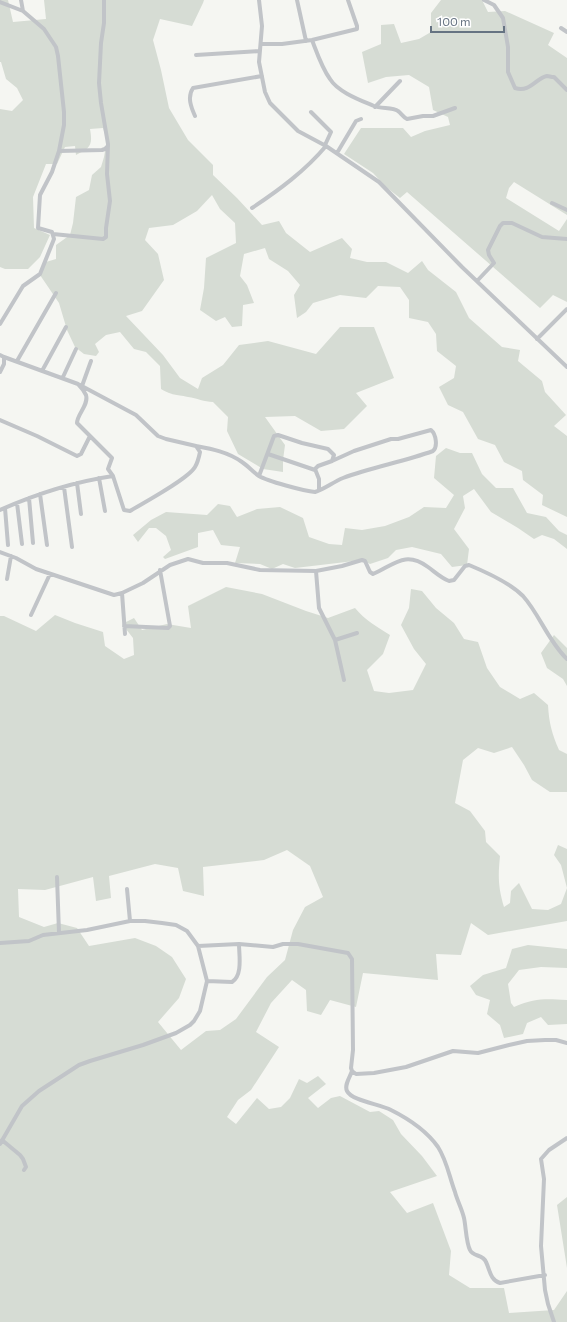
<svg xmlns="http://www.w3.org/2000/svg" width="567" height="1322" viewBox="0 0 567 1322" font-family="Commissioner,sans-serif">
<rect width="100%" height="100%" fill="#f5f6f2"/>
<path fill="#d6dcd4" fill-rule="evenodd" d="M0 0H8L13 22 46 19 44 0H204L203 3 192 26 160 19 153 40 161 70 169 108 188 140 213 165V175L237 198 262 225 279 221 286 233 310 252 342 238 352 249 350 258 367 262H386L408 273 422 261 428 270 456 292 469 318 502 347 520 350 518 361 542 381 545 392 566 415 554 426 567 436V517L542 505 543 495 523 480 522 471 504 462 495 445 478 439 463 412 448 405 439 387 454 378 456 366 437 351 436 334 428 322 409 318V300L400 287 378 286 366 298 340 295 313 303 306 312 297 318 294 295 300 285 288 271 269 259 265 248 244 254 240 276 247 285 254 303 243 305 242 326 232 327 225 317 216 321 200 310 204 288 206 258 236 243 235 223 220 209 212 195 197 211 173 225 149 228 145 240 158 254 164 280 142 311 126 316 163 355 180 378 198 389 202 378 223 365 239 345 268 341 316 354 340 327H374L394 378 356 393 367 406 344 429 321 431 295 416 265 417 285 445 283 460V472L263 469 238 454 227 431 228 417 213 402C204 402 197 398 188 397 175 394 173 396 161 389L160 366 146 352 134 349 120 332 106 335 95 344 99 352 96 356 84 354 75 347 67 330 59 303 40 275 46 262 56 259V245L70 235 73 223 76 197 89 190 92 175 101 167 104 157 107 140 103 128 90 129C93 146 90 148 76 155L75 146 65 147 57 164H46L33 197 34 228 50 235 40 257 28 269H5L0 267V109L12 111 23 100 17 88 6 79 1 62H0Z
M441 0H482L488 12 505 11 554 33 548 45 567 58V215L514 182 509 188 506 198 559 231 567 219V302L553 295 540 308 407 192 400 198 386 187 373 173 344 154 361 128H403L411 137 425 131 450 125 448 117 433 110 429 87 409 75 386 77 368 83 362 52 381 44V25L394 24 401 43 419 39 431 32V13Z
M446 448 460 453H472L482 474 496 488H513L527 513 546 517 559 531 567 535V549L554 539 542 535 534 539 518 528 491 512 474 489 463 496 465 508 454 529 469 549 467 565 452 567 441 554 412 547 396 550 388 558 370 564 363 560 295 568 283 564 272 569 260 564 235 563 240 547 221 545 213 530 198 533V547L165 559 163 557 171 550 166 536 156 528H149L138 542 133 535 151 520 166 512 207 515 218 504 230 506 237 517 257 509 280 507 303 518 309 537 329 544 342 545 345 528 362 530 385 526 409 517 424 507 446 508 454 495 434 478 436 456Z
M226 587 262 594 306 611 328 618 355 608C365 620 377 627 390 635L383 654 367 670 374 691 389 693 413 690 426 664 414 649 401 625 409 608 411 589 422 591 436 608 454 623 464 639 478 642 487 668 500 687 520 699 534 693 548 705C549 723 552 734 559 750L567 754V792H550L532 780 524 765 512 747 494 753 478 748 463 760 455 803 470 811 485 831 486 842 500 856C498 876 498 887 504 907L510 903 511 891 519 883 532 909 548 910 561 904 567 888V921L488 935 471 923 461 955 436 954 438 980 363 973 356 1007 330 1000 321 1015 307 1011 306 990 292 980 271 1003 256 1032 279 1047 251 1090 238 1100 227 1117 236 1124 257 1098 269 1109 281 1107 290 1098 299 1079 307 1083 318 1076 326 1084 308 1098 318 1108 331 1098 340 1096 370 1112 379 1111 393 1120 401 1134 422 1156 437 1176 390 1192 407 1213 433 1203 451 1251 449 1275 470 1288H504L509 1313 554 1310 567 1291V1322H0V616H4L36 631 55 615 75 623 103 632 105 646 124 659 134 655 133 638 122 624 134 618 142 630 167 624 191 628 188 606ZM287 850 310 866 323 897 305 907 293 930 285 960 267 977 236 1019 220 1030 206 1031 181 1050 158 1022 179 998 186 979 172 957 156 946 135 938 89 946 77 928 58 923 44 927 19 917 18 889 45 890 93 877 96 901 111 898 109 876 155 864 178 868 183 891 204 896 203 867 264 860Z
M554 635 567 648V686L563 679 547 668 541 653Z
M558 845 567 849V888L561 865 554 855Z
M528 945 567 949V968L541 967 519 970 508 984 511 1003 514 1007C536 998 544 999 567 1000V1024L548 1025 541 1017 527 1023 523 1034 504 1038 500 1025 487 1014 490 1000 476 995 470 986 483 975 506 968 512 949Z
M567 1197V1268L557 1205Z"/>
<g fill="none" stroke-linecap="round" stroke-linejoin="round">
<path stroke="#c1c4c8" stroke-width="4" d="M259 0 262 26 259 62 265 92 270 103 298 131 326 146 379 182 462 267 567 367
M297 0 306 41
M484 0 494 5 503 18 508 47V72L515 88C530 93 536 78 547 76 549 76 551 77 554 77L567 90
M0 2 23 11
M561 28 567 32
M312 40C317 53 322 68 330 79 338 92 360 100 374 106 381 109 393 107 398 111 401 113 403 117 407 119L423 116H433L455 108
M261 44H282L312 40 357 29V26L348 0
M196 55 260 51
M375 107 400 81
M311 112 331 132 325 145
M195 116C191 107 187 97 193 88L262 76
M59 151 102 150 105 149 108 146
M337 153 356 121 361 119
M552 203 567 210
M252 208C279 190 305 171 326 146
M53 234 103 239 106 237V228L110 201 107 174 108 144 101 103 99 83 101 43 104 23V0
M477 281 494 263 489 255 488 250 500 226 503 223H512L542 237 567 239
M0 324 23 286 40 274 54 239 52 232 38 228 40 195 52 172 59 151 64 125V112L58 56 56 47 44 29 23 11 21 0
M537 339 567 309
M0 355 4 357V364L0 372
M4 357 78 384 136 415 158 436 166 439 196 446 200 452C199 457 198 462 195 467 188 479 145 502 130 511L124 510 113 476 108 469 112 458 77 423C77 414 89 405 86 395 84 391 81 387 78 384
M17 361 56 293
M42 371 66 327
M63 377 76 349
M82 386 91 361
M0 420 37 436 77 456 81 454 90 436
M196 446C212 449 228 452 242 462 248 466 253 472 259 476 267 481 304 491 315 492 325 489 333 482 343 478 372 467 403 462 433 451 438 447 436 434 431 430L398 439H391L354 451 332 461
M268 454 315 470
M259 476 274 436 278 435 302 443 328 449 334 455 332 461 318 466 315 469 319 479V490
M99 478 105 511
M77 483 81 514
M64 487 72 547
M40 494 47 545
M29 498 33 543
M17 503 22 544
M5 508 8 545
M0 510C36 494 73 482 113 476
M0 552 16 558 36 569 114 595 122 593 143 583 170 565 188 559 203 563H227L260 570 316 571 342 566 362 560 365 561 370 572 373 574C394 565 405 550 428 567 435 572 441 578 449 581L454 580 465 566 469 565C486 572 510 583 523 596 540 615 548 641 567 659
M316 571 319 608 335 640 344 680
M7 579 11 556
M122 593 125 634
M31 615 50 574
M124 626 168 628 170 626 160 570
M335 640 357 633
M57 877 59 933
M127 889 130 921
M0 943 29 941 43 935 87 930 130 921H145L162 923 176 925 187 931 198 946 207 981 200 1011 194 1021 190 1025 176 1033 143 1045 90 1061 79 1065 39 1091 22 1106 0 1144
M198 946 239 944 273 947 283 944H298L348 953 352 959 353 1050 351 1068 352 1071 356 1074 374 1073 406 1067 453 1051 478 1053 509 1045 527 1041 545 1040H556L567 1043
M207 981 232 982C243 975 239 955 239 944
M352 1071C350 1077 344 1085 347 1091 352 1101 380 1104 391 1110 409 1119 426 1130 438 1147 447 1161 449 1176 455 1192 457 1200 462 1209 464 1218 466 1227 466 1242 470 1250 473 1257 483 1254 486 1262 490 1270 490 1280 500 1283L545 1275
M2 1140 20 1155 23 1159 26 1167 24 1170
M554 1322 548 1304 545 1290 541 1246 544 1179 541 1159 549 1150 567 1138"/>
</g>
<path d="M431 26v6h73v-6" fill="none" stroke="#667382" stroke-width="2"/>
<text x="437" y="26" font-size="12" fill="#667382" stroke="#ffffff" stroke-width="3" paint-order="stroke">100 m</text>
</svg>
